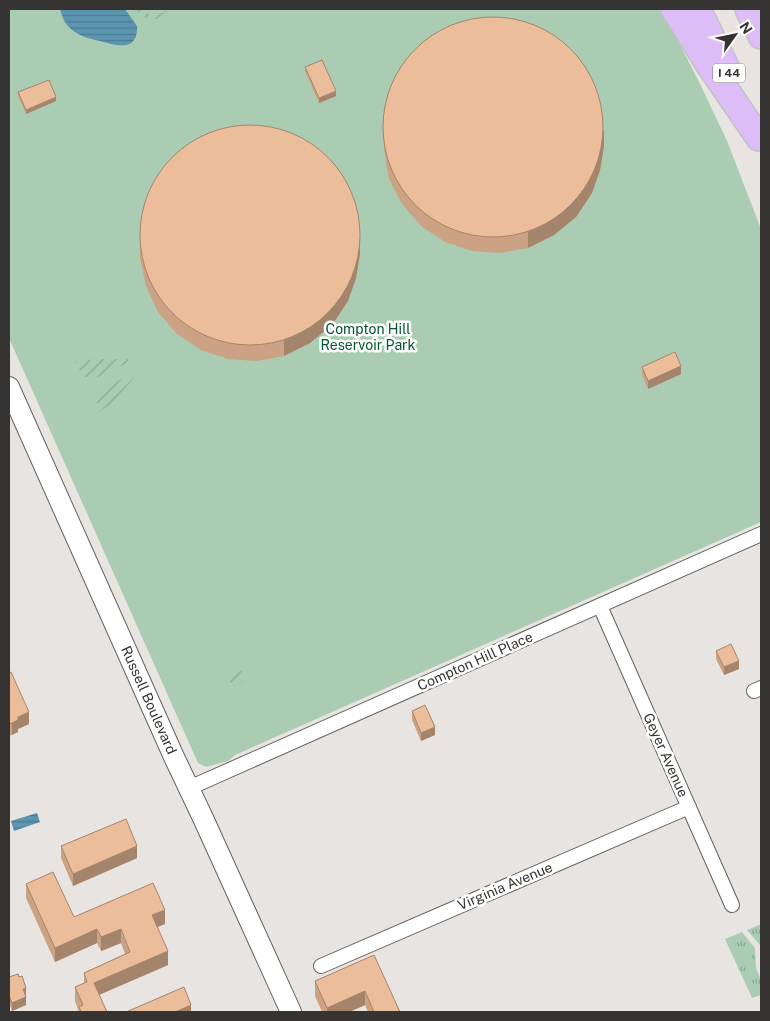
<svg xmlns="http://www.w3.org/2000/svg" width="770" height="1021" viewBox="0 0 770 1021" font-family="'Public Sans',sans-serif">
<defs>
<pattern id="grass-tufts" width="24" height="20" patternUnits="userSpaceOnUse" patternTransform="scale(1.25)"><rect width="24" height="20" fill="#aaccb3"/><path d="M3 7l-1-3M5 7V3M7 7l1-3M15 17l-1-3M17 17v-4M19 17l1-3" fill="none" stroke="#8ba692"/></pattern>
<pattern id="garden-furrows" width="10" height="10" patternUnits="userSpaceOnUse" patternTransform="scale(1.25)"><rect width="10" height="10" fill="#aaccb3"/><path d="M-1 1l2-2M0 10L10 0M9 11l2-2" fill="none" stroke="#8ba692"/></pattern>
<pattern id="water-rules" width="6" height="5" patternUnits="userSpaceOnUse" patternTransform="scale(1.25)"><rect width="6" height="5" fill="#5c95b0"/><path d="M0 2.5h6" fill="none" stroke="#4d7a90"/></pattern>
</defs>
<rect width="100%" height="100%" fill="#e8e4e2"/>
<path fill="url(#grass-tufts)" d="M761 924V957L760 945 747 930Z
M742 932 755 948 756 968 761 980V995L752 998 725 939Z"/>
<path fill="#aaccb3" d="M9 9H662L701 86 727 141 761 229V522L235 755 228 761 206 767 198 763 9 338Z"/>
<path fill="url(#garden-furrows)" d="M136 9H141C149 17 159 17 167 9H172C163 22 145 23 136 9Z
M94 359H128L129 362 98 377 92 378 85 377 81 373 75 362Z
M135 374V377L112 403 99 412C89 387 116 382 135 374Z
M228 677a8 8 0 1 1 16 0a8 8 0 1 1-16 0Z"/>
<path fill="url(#water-rules)" d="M60 9H125L137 26C138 52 117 46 100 41 90 39 79 36 71 29 65 24 62 17 60 9Z
M37 813 40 822 14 831 11 821Z"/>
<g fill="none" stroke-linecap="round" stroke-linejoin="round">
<defs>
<path id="street" d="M600 606 732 905
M754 691 761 688
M189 788 761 534
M321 966 689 807"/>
<path id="secondary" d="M9 387 174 757 203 818 291 1012"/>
<path id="highway" d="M674 9 709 65 759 138
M698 9 728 71
M748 9 761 36"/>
</defs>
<use href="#street" stroke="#63605d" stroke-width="16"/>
<use href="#secondary" stroke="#63605d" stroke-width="22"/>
<use href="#highway" stroke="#c2c2c2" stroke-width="28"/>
<use href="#street" stroke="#fff" stroke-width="14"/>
<use href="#secondary" stroke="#fff" stroke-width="20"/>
<use href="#highway" stroke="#dcbdf8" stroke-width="25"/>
</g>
<path fill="#cba384" d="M305 67 336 96 319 103 305 71Z
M18 92 56 101 26 114 18 96Z
M384 135 604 146 600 170 592 193 576 217 554 235 528 248 500 253 472 251 445 242 421 226 402 204 389 179 384 150Z
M140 243 360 254 356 278 348 301 332 325 310 343 284 356 257 361 228 359 201 350 177 334 158 312 146 286 140 258Z
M642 367 681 374 648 389 642 375Z
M716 651 739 669 724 675 716 659Z
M9 673 29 724 18 729V732L12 735 9 736Z
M412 711 435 735 421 741 412 720Z
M61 846 137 858 73 886 61 858Z
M26 884 74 917 165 924 157 927 168 965 99 995 107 1012H79L75 1001V987L84 983V973L125 954 121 943 101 951 97 943 55 962 26 898Z
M374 955 400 1012H368L365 1005 349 1012H322L315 996V981Z
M9 977 26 996V1005L12 1011 9 1003Z"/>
<path fill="#a5846c" d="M336 91V96L319 103V98Z
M56 97V101L26 114V110Z
M604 130V146L600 170 592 193 576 217 554 235 528 248V232Z
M360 238V254L356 278 348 301 332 325 310 343 284 356V340Z
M681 366V374L648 389V381Z
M739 661V669L724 675V667Z
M29 712V724L18 729V732L12 735V723L18 717Z
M435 727V735L421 741V733Z
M137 846V858L73 886V874Z
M165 910V924L152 929V915Z
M97 929V943L55 962V948Z
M121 929V943L101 951V937Z
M168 951V965L94 997V983Z
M26 988V996L23 997V989Z
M365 991V1005L349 1012H327V1008Z
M26 997V1005L12 1011V1003Z
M191 1005V1012H175Z"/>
<path fill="#ecbd9a" stroke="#a5846c" d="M383 127a110 110 0 1 1 220 0a110 110 0 1 1-220 0Z
M322 60 336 91 319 98 305 67Z
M49 80 56 97 26 110 18 92Z
M140 235a110 110 0 1 1 220 0a110 110 0 1 1-220 0Z
M675 352 681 366 648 381 642 367Z
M731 644 739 661 724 667 716 651Z
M11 672 29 712 18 717V720L12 723 9 724V673Z
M425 705 435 727 421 733 412 711Z
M126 819 137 846 73 874 61 846Z
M53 872 74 917 153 883 165 910 152 915 168 951 94 983 107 1012H81L79 1007 83 1005 75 987 87 982 84 973 130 952 121 929 101 937 97 929 55 948 26 884Z
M374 955 400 1012H374L365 991 327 1008 315 981Z
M18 974 19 977 22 976 26 988 23 989 26 997 12 1003 9 995V977Z
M184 987 191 1005 175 1012H126Z"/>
<g text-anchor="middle" stroke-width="5" stroke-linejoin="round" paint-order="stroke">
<rect fill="#fff" stroke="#727170" stroke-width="1" x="713" y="63.5" width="32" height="19" rx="4"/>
<g font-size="12" font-weight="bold" fill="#353433">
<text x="729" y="77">I 44</text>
</g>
<g font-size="14" fill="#03572c" stroke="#fff">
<text x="368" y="334">Compton Hill<tspan x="368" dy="16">Reservoir Park</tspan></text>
</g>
<g font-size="14" fill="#353433" stroke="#fff">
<text transform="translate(475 661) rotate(-24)" y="5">Compton Hill Place</text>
<text transform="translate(149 700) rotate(66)" y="5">Russell Boulevard</text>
<text transform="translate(666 755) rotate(66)" y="5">Geyer Avenue</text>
<text transform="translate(505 886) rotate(-23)" y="5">Virginia Avenue</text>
</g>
</g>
<rect width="770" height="1021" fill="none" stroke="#353433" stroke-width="20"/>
<g transform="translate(735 35) rotate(57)" stroke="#ffffff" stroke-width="4" paint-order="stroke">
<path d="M0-4L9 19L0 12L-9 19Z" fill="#353433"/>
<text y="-8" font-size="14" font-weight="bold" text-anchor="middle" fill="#353433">N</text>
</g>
</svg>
